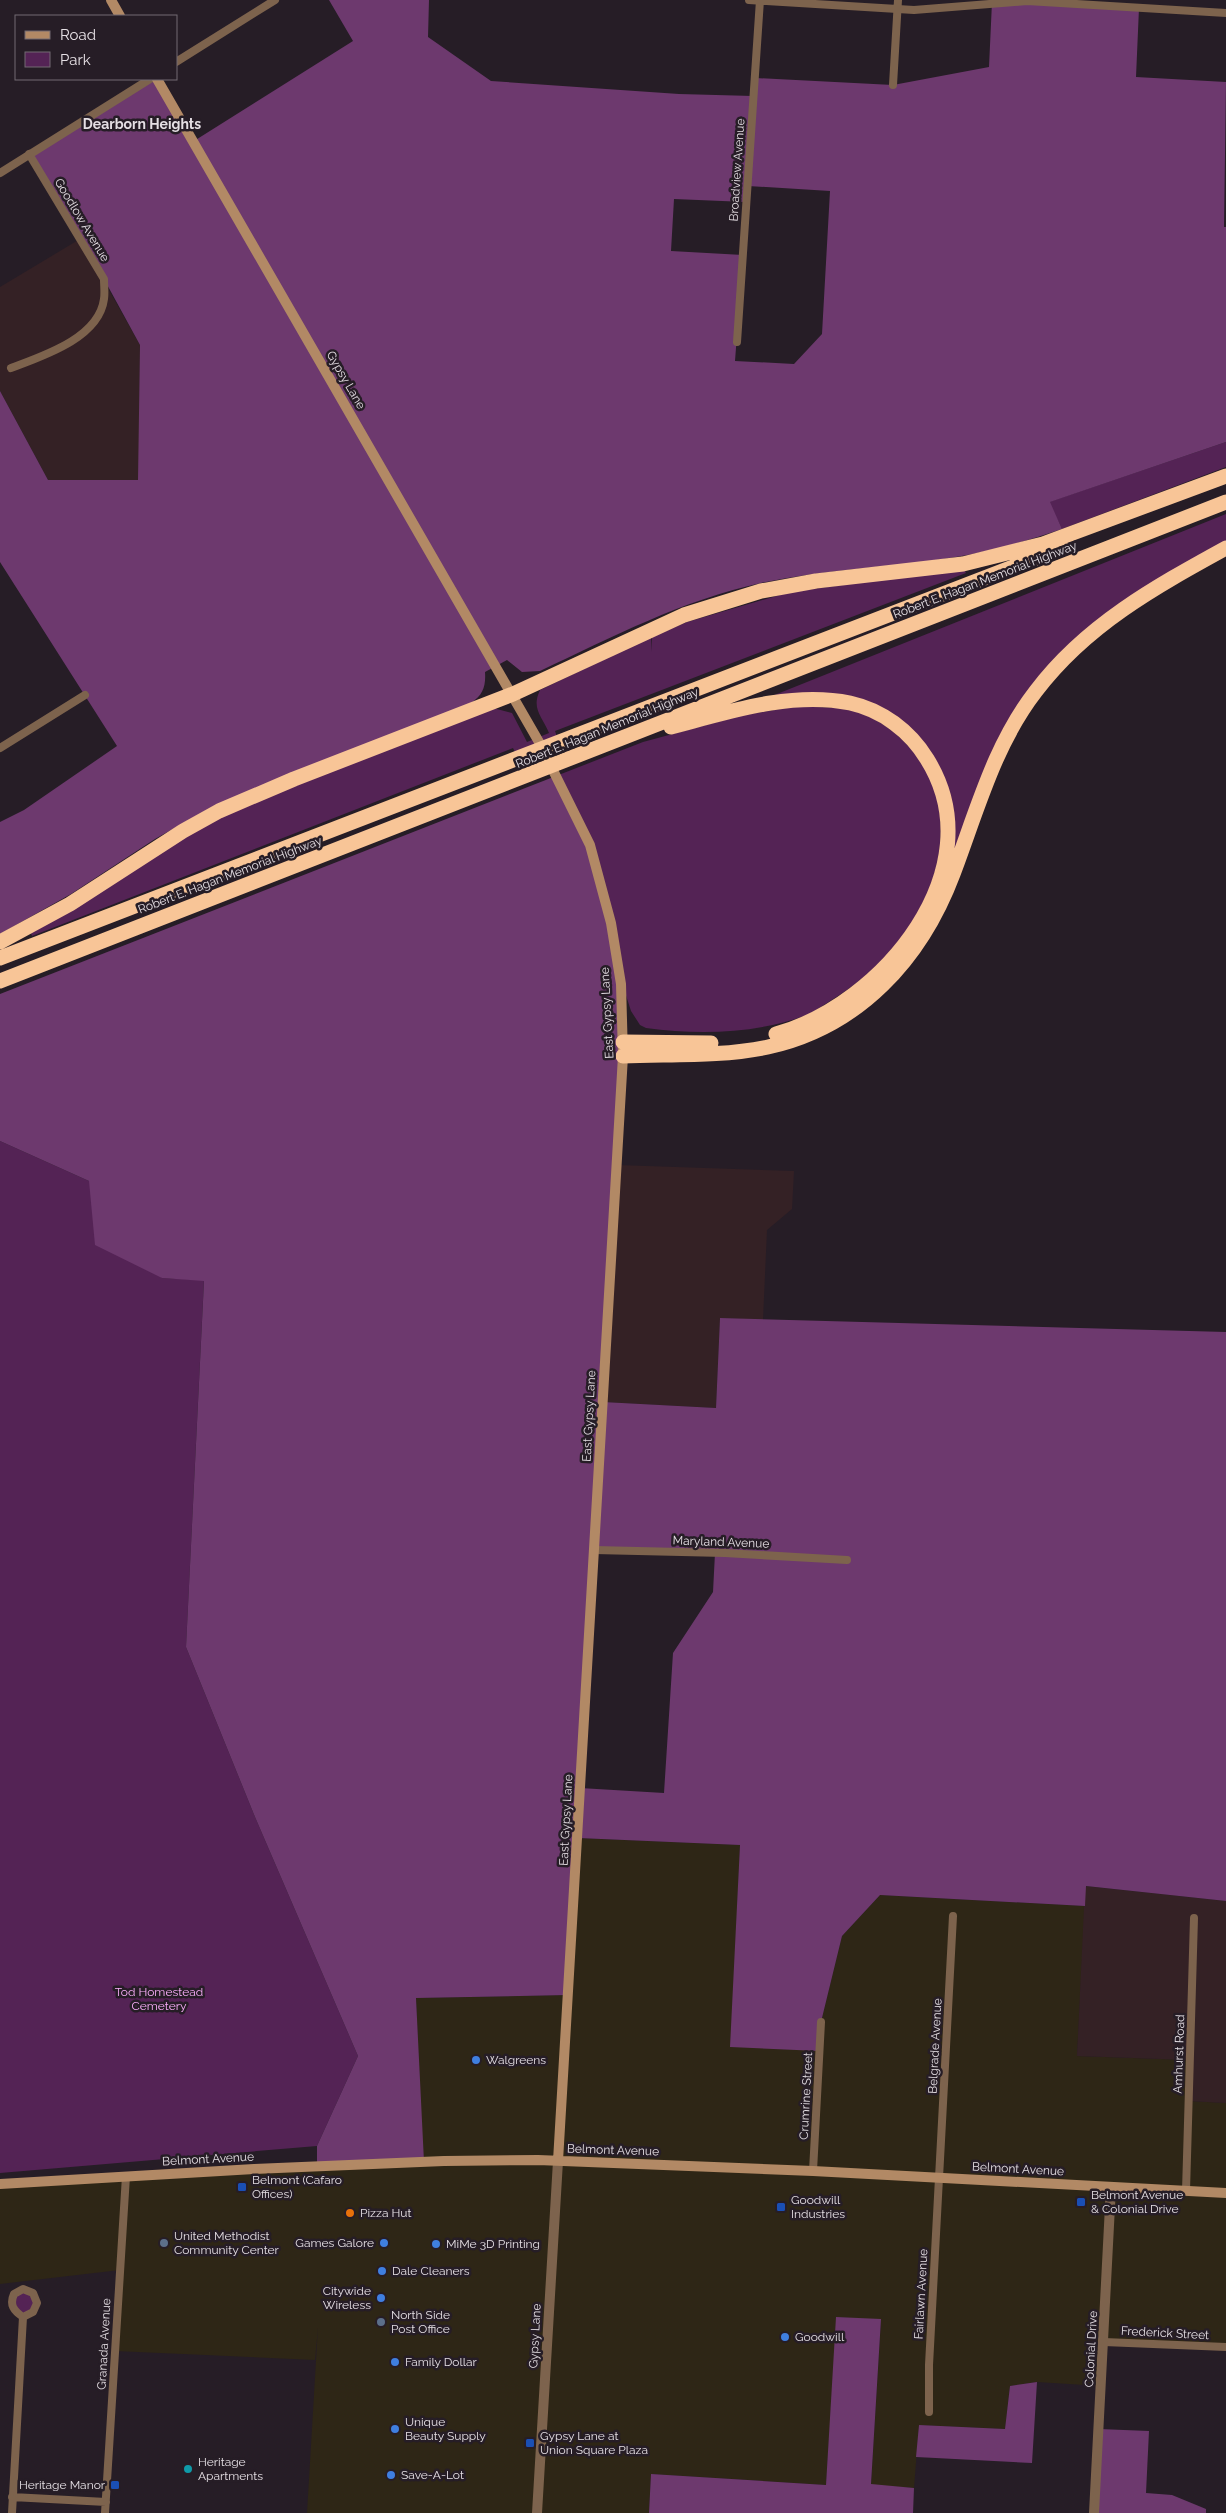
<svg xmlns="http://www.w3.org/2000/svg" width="1226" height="2513" viewBox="0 0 1226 2513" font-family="Raleway,sans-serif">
<rect width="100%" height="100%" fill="#261d26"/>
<path fill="#2e2616" d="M577 1838 740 1845 731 2047 821 2022 842 1936 880 1895 1085 1906 1077 2056 1190 2060 1189 2101 1226 2103V2347L1104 2342 1101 2386 1037 2382 1010 2386 1005 2429 919 2425 914 2488 871 2485 881 2320 837 2317 826 2485 651 2474 649 2513H307L318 2327 315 2360 115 2351 120 2270 0 2284V2184L423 2162 416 1998 568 1995Z"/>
<path fill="#342125" d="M80 239 140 345 139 480H48L0 391V287Z
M617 1165 794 1171 792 1209 767 1230 763 1320 720 1318 716 1408 603 1402Z
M1085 1886 1226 1901V2103L1188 2101 1189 2060 1077 2056Z"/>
<path fill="#542355" d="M1226 442V467L1062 529 1049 502Z
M1226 514V543L1042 675 957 849 953 847 947 789 943 774 935 759 882 709 767 698Z
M964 569 966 573 555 731 559 742 518 758 513 748 32 936 31 933 187 834 258 799 493 708 512 713 527 742 549 733C542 716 531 709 540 690L651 637V652L652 637 687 622 790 592Z
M793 707C815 707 837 706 857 712 880 719 897 733 913 751 929 769 937 791 940 816 948 893 891 966 827 1003 819 1008 812 1013 804 1016 754 1034 698 1035 646 1028L640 1025 631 1011 556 776 643 742 743 715Z
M0 1141 89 1181 162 1278 204 1280 186 1647 255 1817 358 2056 317 2146 0 2173Z
M23 2289 37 2303 23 2317 12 2299Z"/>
<path fill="#6d396e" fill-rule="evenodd" d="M329 0H429L428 37 491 81 679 94 753 96 755 78 893 85 989 67 992 2 1139 8 1136 77 1226 82 1224 227H1226V442L1050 502 1062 529C1028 541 991 551 956 557 891 568 825 569 761 583 683 600 612 637 540 671L522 672 507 660 485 672C486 686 483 695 471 703L212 807 155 839 71 894 0 934V822L24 810 117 746 0 562V391L48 480H138L140 345 104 279 29 154 157 79 194 141 353 41ZM748 186 830 191 822 334 794 364 735 361 743 255 671 251 674 199 746 202Z
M556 776 590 845 611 923 623 1042 603 1402 716 1408 720 1318 1226 1332V1901L1086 1886 1085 1906 880 1895 842 1936 821 2022 819 2051 730 2047 740 1845 578 1838 568 1995 416 1998 424 2162 317 2166V2146L358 2056 255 1817 186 1647 204 1281 162 1278 95 1245 89 1181 0 1141V994ZM594 1550 715 1553 713 1592 673 1653 664 1793 580 1788Z
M836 2317 881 2319 871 2484 914 2488 913 2513H649L651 2474 826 2485Z
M1037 2382 1032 2463 916 2457 919 2425 1005 2429 1010 2386Z
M1099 2429 1149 2431 1146 2493 1172 2495 1206 2509V2513H1094Z"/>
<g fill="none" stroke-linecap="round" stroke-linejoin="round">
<path stroke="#7d634d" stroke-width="8" d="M749 0 914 10 1027 1 1226 13
M176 62 275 0
M893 85 898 0
M0 173 150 79
M737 342 760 0
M11 368C43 356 99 338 104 299 105 293 104 286 104 279L29 154
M0 748 85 695
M594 1550 725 1553 847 1560
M813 2171 821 2022
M1186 2191 1194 1918
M23 2289 33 2293 37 2303 33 2312 23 2317C14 2311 9 2305 14 2294Z
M1104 2342 1226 2347
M929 2412V2365L953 1916
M12 2497 106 2502
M12 2513 23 2317
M105 2513 126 2176"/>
<path stroke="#7d634d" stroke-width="10" d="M537 2513 558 2161
M1094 2513 1111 2187"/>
<path stroke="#b28965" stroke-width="10" d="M111 0 120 16
M157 79 539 742 590 845 611 923 621 984 623 1056 558 2161
M0 2184 254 2169 444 2161 538 2160 813 2171 1226 2193"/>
<path stroke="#f8c597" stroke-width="15" d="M671 727C728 712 791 691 850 703 882 710 910 731 927 759 996 869 882 1005 776 1034
M0 942 70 904 183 831 219 811 294 779 513 694 684 615 761 591 816 581 963 564 1043 544 1226 476
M0 958 1062 548
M0 981 1226 502
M623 1042 711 1043
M623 1056C670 1054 721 1057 768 1047 859 1027 921 959 953 874 977 811 994 745 1036 691 1086 625 1155 587 1226 548"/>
</g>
<g fill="#3f7fe0" stroke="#261d26" stroke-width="2">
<circle cx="476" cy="2060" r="5"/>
<circle cx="384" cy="2243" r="5"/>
<circle cx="436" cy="2244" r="5"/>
<circle cx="382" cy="2271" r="5"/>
<circle cx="381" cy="2298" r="5"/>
<circle cx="785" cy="2337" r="5"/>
<circle cx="395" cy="2362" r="5"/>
<circle cx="395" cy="2429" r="5"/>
<circle cx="391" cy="2475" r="5"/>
</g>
<g fill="#1a4fb4" stroke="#261d26" stroke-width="2">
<rect x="237" y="2182" width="10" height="10" rx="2.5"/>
<rect x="1076" y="2197" width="10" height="10" rx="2.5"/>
<rect x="776" y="2202" width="10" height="10" rx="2.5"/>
<rect x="525" y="2438" width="10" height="10" rx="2.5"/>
<rect x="110" y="2480" width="10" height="10" rx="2.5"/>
</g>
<circle fill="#e8710a" stroke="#261d26" stroke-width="2" cx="350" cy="2213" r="5"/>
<g fill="#5c6f8a" stroke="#261d26" stroke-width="2">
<circle cx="164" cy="2243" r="5"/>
<circle cx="381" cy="2322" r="5"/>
</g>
<circle fill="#0f9aa8" stroke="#261d26" stroke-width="2" cx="188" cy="2469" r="5"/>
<g text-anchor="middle" stroke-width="5" stroke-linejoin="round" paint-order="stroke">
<g font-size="12" fill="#e5dfe4" stroke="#261d26">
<text transform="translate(737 170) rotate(-86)" y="4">Broadview Avenue</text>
<text transform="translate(82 220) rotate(59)" y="4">Goodlow Avenue</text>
<text transform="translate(346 380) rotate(60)" y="4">Gypsy Lane</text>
<text transform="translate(985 580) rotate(-21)" y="4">Robert E. Hagan Memorial Highway</text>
<text transform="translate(607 728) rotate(-22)" y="4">Robert E. Hagan Memorial Highway</text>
<text transform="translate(230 875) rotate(-21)" y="4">Robert E. Hagan Memorial Highway</text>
<text transform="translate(607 1013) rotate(-93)" y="4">East Gypsy Lane</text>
<text transform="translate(589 1416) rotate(-87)" y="4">East Gypsy Lane</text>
<text transform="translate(721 1542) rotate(2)" y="4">Maryland Avenue</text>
<text transform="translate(566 1820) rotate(-87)" y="4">East Gypsy Lane</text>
<text transform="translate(935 2046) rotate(-87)" y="4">Belgrade Avenue</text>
<text transform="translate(1179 2054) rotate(-88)" y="4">Amhurst Road</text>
<text transform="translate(806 2096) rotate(-87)" y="4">Crumrine Street</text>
<text transform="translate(613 2150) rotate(2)" y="4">Belmont Avenue</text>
<text transform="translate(208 2159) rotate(-3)" y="4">Belmont Avenue</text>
<text transform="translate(1018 2169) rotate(3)" y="4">Belmont Avenue</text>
<text transform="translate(921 2294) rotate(-87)" y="4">Fairlawn Avenue</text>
<text transform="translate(1165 2333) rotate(3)" y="4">Frederick Street</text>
<text transform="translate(535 2336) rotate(-87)" y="4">Gypsy Lane</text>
<text transform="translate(104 2344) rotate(-87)" y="4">Granada Avenue</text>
<text transform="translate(1091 2349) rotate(-87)" y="4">Colonial Drive</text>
</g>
<g font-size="12" fill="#fcaffc" stroke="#261d26">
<text x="159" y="1996">Tod Homestead<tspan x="159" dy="14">Cemetery</tspan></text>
</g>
<g font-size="12" fill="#e5dfe4" stroke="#261d26" text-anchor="start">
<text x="486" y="2064">Walgreens</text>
<text x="252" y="2184">Belmont (Cafaro<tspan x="252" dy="14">Offices)</tspan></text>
<text x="1091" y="2199">Belmont Avenue<tspan x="1091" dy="14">&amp; Colonial Drive</tspan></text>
<text x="791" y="2204">Goodwill<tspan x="791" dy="14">Industries</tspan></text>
<text x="360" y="2217">Pizza Hut</text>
<text x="174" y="2240">United Methodist<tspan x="174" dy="14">Community Center</tspan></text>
<text x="374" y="2247" text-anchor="end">Games Galore</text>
<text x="446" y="2248">MiMe 3D Printing</text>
<text x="392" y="2275">Dale Cleaners</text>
<text x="371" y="2295" text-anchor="end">Citywide<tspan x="371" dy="14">Wireless</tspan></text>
<text x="391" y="2319">North Side<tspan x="391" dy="14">Post Office</tspan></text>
<text x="795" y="2341">Goodwill</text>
<text x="405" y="2366">Family Dollar</text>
<text x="405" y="2426">Unique<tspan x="405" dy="14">Beauty Supply</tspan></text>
<text x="540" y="2440">Gypsy Lane at<tspan x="540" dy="14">Union Square Plaza</tspan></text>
<text x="198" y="2466">Heritage<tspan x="198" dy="14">Apartments</tspan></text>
<text x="401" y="2479">Save-A-Lot</text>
<text x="105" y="2489" text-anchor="end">Heritage Manor</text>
</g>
<g font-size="14" font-weight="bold" fill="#e5dfe4" stroke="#261d26">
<text x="142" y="129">Dearborn Heights</text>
</g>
</g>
<rect x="15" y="15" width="162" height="65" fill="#261d26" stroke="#726b72"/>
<rect x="25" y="31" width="25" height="8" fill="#b28965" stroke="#726b72"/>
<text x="60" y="40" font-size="15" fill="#e5dfe4">Road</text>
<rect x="25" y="52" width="25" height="15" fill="#542355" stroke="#726b72"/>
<text x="60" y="65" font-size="15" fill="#e5dfe4">Park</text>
</svg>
